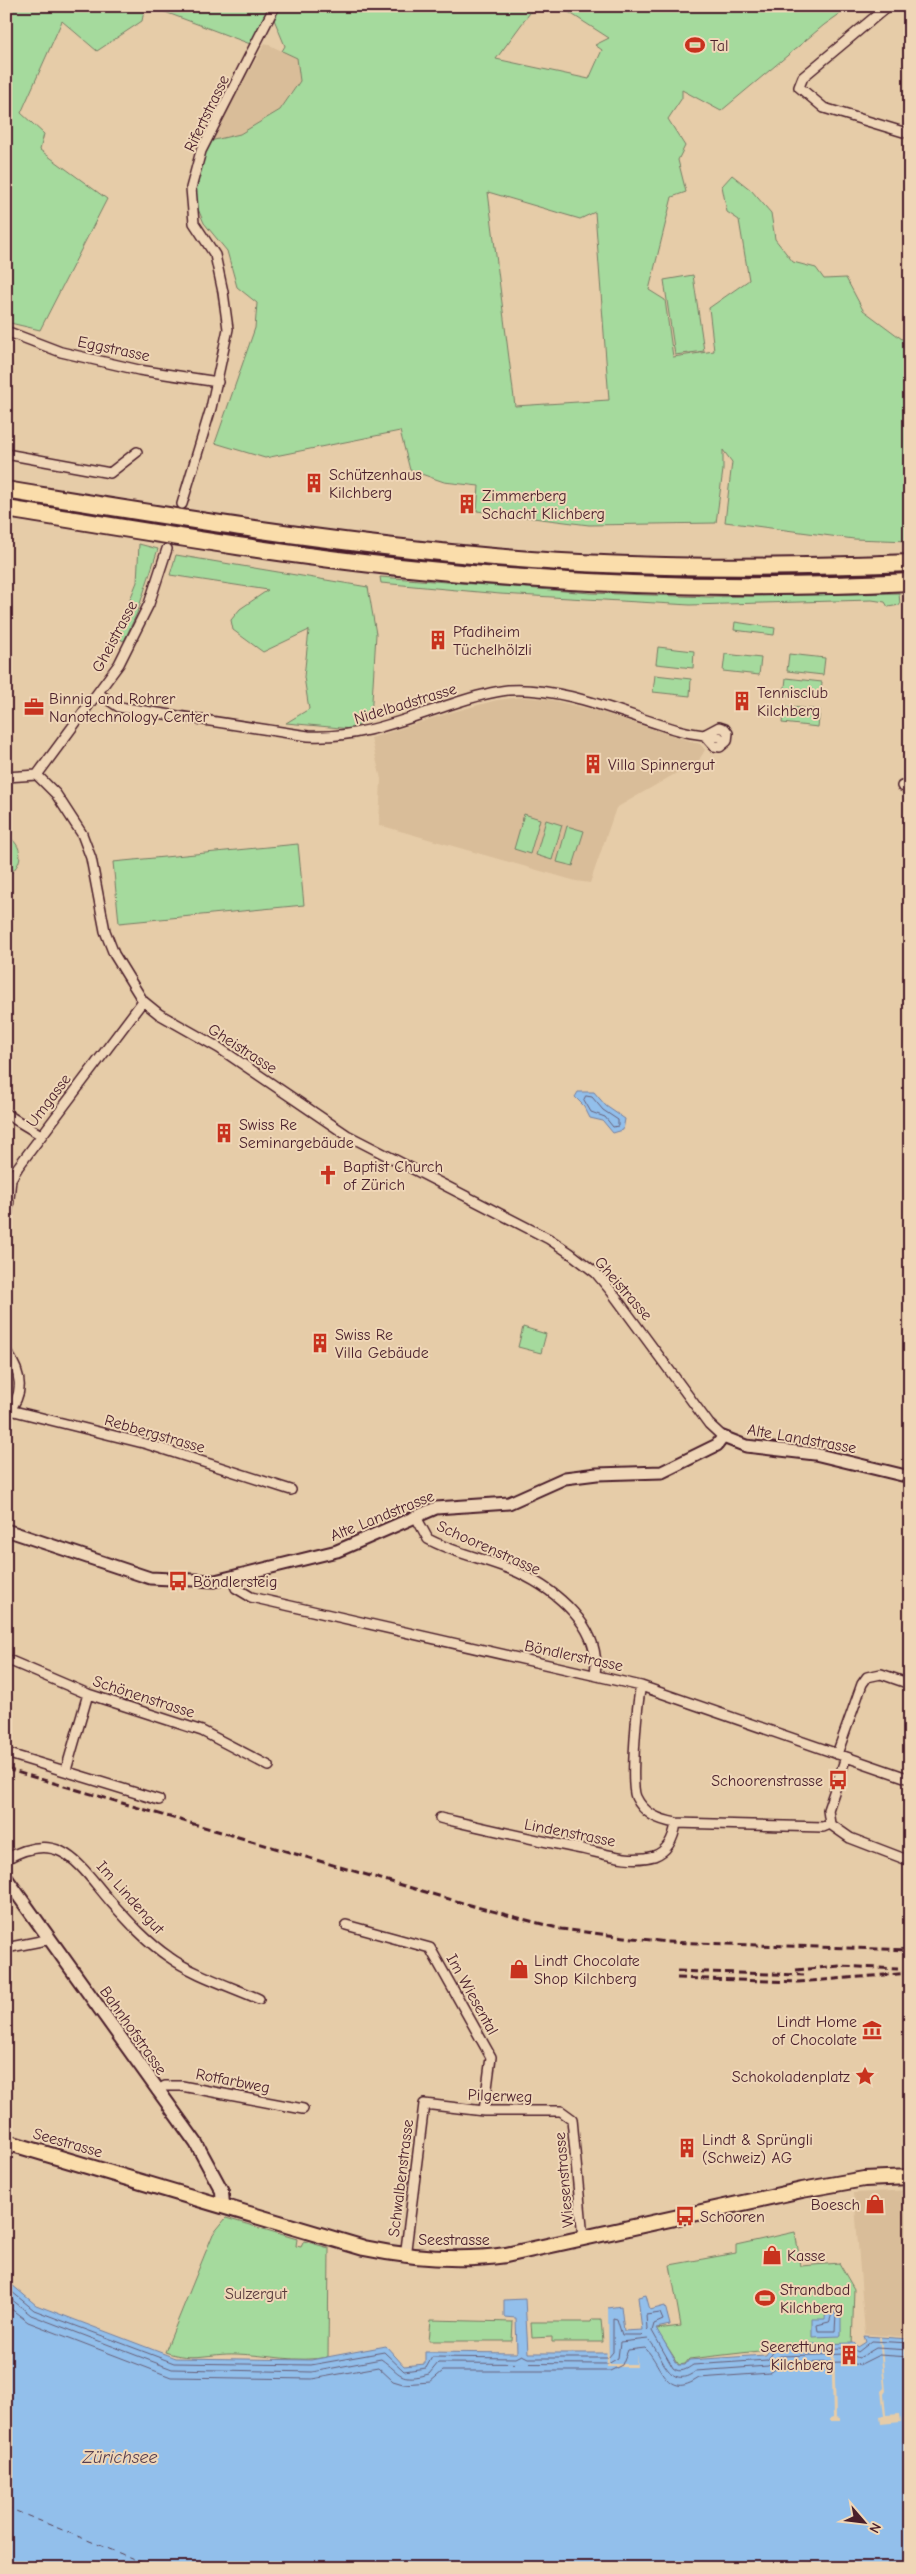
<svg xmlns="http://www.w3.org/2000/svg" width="916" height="2574" viewBox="0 0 916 2574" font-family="'Comic Neue',sans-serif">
<rect width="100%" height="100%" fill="#e6cca8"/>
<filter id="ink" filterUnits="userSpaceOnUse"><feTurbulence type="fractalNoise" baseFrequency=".02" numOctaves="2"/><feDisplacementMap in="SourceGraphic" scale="10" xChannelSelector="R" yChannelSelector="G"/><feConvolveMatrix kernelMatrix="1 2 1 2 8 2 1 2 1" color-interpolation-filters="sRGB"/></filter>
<g filter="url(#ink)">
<path fill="#d9bd99" d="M265 43 297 58 300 81 280 110 240 134 210 141Z
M522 697 547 699 594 710 700 744 705 750 699 760 616 808 590 883 576 881 379 825 381 779 371 738 449 713 497 700Z
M910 2190V2337L865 2334 854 2193Z"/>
<path fill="#a5da9d" stroke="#787c64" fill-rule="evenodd" d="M6 6H145L142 21 97 51 62 21 21 113 44 134 40 150 107 199 40 330 6 322Z
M149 6H272L253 45Z
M278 6H535L496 59 589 79 602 50 595 45 609 38 559 6H851L824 25 721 111 682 90V98L668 119 685 146 678 160 686 192 672 197 649 290 665 300 673 357 714 351 709 308 749 280 739 220 727 212 722 186 732 175 751 190 771 213 775 239 793 262 816 268 824 279 846 278 863 310 910 345V541L854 539 725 522 732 462 723 450V470L716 523 589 525 477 511 479 486 444 482 410 470 400 431 265 458 215 443 255 328 257 303 237 287 227 251 204 223 198 209 195 189 203 154 210 141 240 134 280 110 300 81 297 58 282 51 285 46 273 17ZM488 192 580 219 595 212 609 400 515 406Z
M693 275 704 351 675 355 664 280Z
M139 544 158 549 137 613 124 641 115 637 137 582Z
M176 555 368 587 376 634 371 718 352 729 286 723 309 709 304 677 309 630 263 652 233 630 231 620 240 609 268 590 170 575Z
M380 577 591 593 709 597 899 593 900 605 888 607 885 602 872 600 690 605 500 594 381 583Z
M735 622 775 628 774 635 734 630Z
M658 647 694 651 693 668 656 664Z
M725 654 761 658 759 675 723 671Z
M789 654 825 658 823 675 787 671Z
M655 675 691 679 690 696 653 692Z
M786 678 822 682 820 699 784 695Z
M784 706 820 710 818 727 782 723Z
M524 814 540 819 530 854 514 849Z
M546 820 562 825 552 860 536 855Z
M567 826 584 831 573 866 557 862Z
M6 835C24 845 25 865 6 876Z
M298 844 304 905 119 923 113 862Z
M523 1327 546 1334 541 1353 518 1347Z
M226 2218 297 2239 296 2246 301 2247 304 2241 329 2248 328 2357C297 2363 268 2355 237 2354 208 2353 194 2362 165 2352L213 2234Z
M795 2232 801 2266 839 2263 854 2289 852 2347 776 2349 689 2359 685 2364 679 2365 656 2329 681 2326 670 2265 736 2253V2245Z
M592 2319H601L603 2342H552V2337L532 2338 531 2322H591Z
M431 2320 513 2322 512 2341H429Z"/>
<path fill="#92bfeb" stroke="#757f9e" d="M578 1092H594L606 1106 625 1119 623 1130 613 1133 603 1121 590 1118 584 1106 575 1097Z
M6 2280 36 2305 175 2358 311 2360 386 2346 404 2366 425 2364V2352L517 2353 516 2318 504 2317V2300L525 2299 528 2353H608L607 2308 621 2306 624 2331 642 2330 638 2297 646 2295 650 2310 665 2306 670 2325 656 2328 678 2365H685L689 2360 766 2355 772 2345 854 2343 858 2347 866 2342 864 2336 910 2339V2568H6Z
M841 2306V2336L812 2337V2319H825L826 2307Z"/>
<path fill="#e6cca8" d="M605 2307H608L609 2364H636V2354L637 2367H607Z
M879 2337H881L886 2391 884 2394 886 2415 900 2414 901 2422 881 2424 880 2416 884 2415 881 2391 884 2388Z
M831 2342H834L836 2417 840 2418V2421H830V2418L833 2417Z"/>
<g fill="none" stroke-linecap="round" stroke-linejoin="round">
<path stroke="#675f78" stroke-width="1" d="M586 1096 592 1097 603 1110 618 1120V1126L613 1127 605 1117 591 1112 584 1100Z
M6 2287 34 2310 174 2363 311 2365 384 2352 404 2371 426 2368 432 2357 516 2358 522 2355 528 2358H608L613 2352V2318L617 2319 622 2335H641L647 2329 646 2315 660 2313 663 2320 654 2324 652 2331 673 2368C680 2374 687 2369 693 2365L767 2360 776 2349 851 2348 858 2352 872 2341 910 2343
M6 2295 31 2315 172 2369 312 2372 381 2359C402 2374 398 2382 429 2374L438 2363 608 2364 618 2358 620 2342 648 2339C662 2352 668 2393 696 2371L768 2366 780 2356 848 2354 859 2358 876 2348 910 2350
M6 2305 28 2322 171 2377 312 2379 378 2367 393 2381 403 2384 430 2382 443 2371H610L622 2365 628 2350 645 2348C662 2364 665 2401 699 2378L770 2373 784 2363 846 2362 859 2365 879 2355 910 2357
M833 2312 836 2314 835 2331H818L817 2325 829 2322Z"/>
<path stroke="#583f51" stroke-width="1" stroke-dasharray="6 5" stroke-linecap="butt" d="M6 2507 156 2568"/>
<path stroke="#c7a98f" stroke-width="9" stroke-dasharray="9 4.5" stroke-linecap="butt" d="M167 549 182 504"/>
<defs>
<path id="minor" d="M888 6 803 77 799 87 824 108 910 134
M6 331 61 352 139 370 218 382
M6 454 110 473 137 452
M182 504 211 408 228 329 223 292 215 255 194 223 191 188 201 151 275 6
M99 694 119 707 308 736C359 739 405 719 452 704 470 698 489 692 508 690 563 686 625 715 678 730 691 734 706 735 719 737
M719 727 725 729 728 733 727 741 720 747 714 746 704 735Z
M37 775 56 794 82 834 91 858 105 931 114 954 143 1001 159 1014 219 1048 347 1135 549 1239 570 1253 596 1273 611 1291 709 1424 723 1437
M37 775 119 664 149 604 167 549
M6 777 37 775
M902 786 910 789
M6 1114 41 1135
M6 1228 11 1179 18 1167 143 1001
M6 1351C21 1372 26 1393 7 1413
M10 1410 147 1444 291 1490
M416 1517 428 1539C455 1554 488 1559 517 1572 556 1590 602 1627 595 1674
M232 1578 236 1588 251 1597 641 1686 910 1779
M6 1659 88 1694 202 1731 269 1766
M641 1686C637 1703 630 1783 636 1797 644 1814 659 1820 676 1823L823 1827 830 1824
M6 1753 159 1800
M837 1754 862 1684 867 1677 881 1674 910 1684
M846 1757 828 1810 830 1824 850 1838 910 1861
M66 1770 88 1694
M440 1818C488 1829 535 1840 582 1849 605 1854 631 1863 654 1856 668 1851 674 1837 676 1823
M6 1859C61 1828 79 1865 111 1902 129 1922 147 1942 169 1957 192 1974 232 1987 259 1999
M346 1925 430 1948 491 2057 484 2111
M6 1948 51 1939
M157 2091 165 2086H182L303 2109
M405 2257 424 2104 484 2111H561L572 2119 583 2238"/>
<path id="tertiary" d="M6 1530 150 1578 215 1581 337 1551 436 1508 509 1503 565 1478 597 1474 662 1472 717 1445 723 1437 746 1446 815 1454 910 1477"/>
<path id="secondary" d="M6 1878 196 2143 222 2191 223 2206"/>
<path id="primary" d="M6 2142 364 2248C412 2258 457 2262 506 2255L802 2190 864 2179 910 2177"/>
<path id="motorway" d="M6 490C161 515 315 541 472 555 617 569 764 569 910 563
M6 509C137 530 267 553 399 567 568 585 740 591 910 582"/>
</defs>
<use href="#minor" stroke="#4a1f2b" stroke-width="12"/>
<use href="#tertiary" stroke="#4a1f2b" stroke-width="15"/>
<use href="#secondary" stroke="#4a1f2b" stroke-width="16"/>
<use href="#primary" stroke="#4a1f2b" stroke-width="18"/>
<use href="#motorway" stroke="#4a1f2b" stroke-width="20"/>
<use href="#minor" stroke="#efd6b7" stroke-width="9"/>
<use href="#tertiary" stroke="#efd6b7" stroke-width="11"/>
<use href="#secondary" stroke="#efd6b7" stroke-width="12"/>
<use href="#primary" stroke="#faddab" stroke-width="14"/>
<use href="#motorway" stroke="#faddab" stroke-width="16"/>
<path stroke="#4a1f2b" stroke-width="3" stroke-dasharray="8 4" stroke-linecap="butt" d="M6 1769 473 1906 561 1929 666 1942 910 1950
M796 1970 840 1966 898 1969
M677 1971 804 1975
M677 1978 798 1982 910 1973"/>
</g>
</g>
<defs>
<symbol id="stadium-bare" viewBox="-9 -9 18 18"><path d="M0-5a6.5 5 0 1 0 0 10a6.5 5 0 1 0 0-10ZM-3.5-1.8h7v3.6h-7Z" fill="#c8321e" stroke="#efd6b7" stroke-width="2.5" paint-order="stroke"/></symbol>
<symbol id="building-bare" viewBox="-9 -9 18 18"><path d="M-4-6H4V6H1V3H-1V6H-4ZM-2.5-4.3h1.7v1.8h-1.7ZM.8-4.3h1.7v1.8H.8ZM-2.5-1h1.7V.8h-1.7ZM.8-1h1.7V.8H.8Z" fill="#c8321e" stroke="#efd6b7" stroke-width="2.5" paint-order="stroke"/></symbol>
<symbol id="office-bare" viewBox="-9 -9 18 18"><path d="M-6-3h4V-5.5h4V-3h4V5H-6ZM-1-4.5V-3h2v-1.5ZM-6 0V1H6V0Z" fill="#c8321e" stroke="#efd6b7" stroke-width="2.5" paint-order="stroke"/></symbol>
<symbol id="church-bare" viewBox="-9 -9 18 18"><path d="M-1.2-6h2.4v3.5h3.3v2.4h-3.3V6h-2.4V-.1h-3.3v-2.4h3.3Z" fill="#c8321e" stroke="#efd6b7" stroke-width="2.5" paint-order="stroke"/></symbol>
<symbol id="bus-bare" viewBox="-9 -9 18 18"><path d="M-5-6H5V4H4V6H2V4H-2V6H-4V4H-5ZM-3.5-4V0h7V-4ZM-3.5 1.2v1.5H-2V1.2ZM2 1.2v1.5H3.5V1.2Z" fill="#c8321e" stroke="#efd6b7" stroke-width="2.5" paint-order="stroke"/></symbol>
<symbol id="shop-bare" viewBox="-9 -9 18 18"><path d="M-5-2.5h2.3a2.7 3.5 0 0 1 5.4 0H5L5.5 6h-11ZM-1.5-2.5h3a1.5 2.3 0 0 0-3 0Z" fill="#c8321e" stroke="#efd6b7" stroke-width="2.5" paint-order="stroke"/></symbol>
<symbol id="museum-bare" viewBox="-9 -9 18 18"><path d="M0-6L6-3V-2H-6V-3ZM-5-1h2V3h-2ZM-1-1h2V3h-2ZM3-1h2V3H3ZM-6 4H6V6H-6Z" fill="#c8321e" stroke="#efd6b7" stroke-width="2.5" paint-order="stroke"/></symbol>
<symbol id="sight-bare" viewBox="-9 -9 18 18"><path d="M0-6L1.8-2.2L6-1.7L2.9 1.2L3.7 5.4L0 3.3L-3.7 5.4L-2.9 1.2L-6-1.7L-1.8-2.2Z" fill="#c8321e" stroke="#efd6b7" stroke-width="2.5" paint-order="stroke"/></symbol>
</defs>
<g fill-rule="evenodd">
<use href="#stadium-bare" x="681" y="31" width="28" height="28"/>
<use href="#building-bare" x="300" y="469" width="28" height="28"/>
<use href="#building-bare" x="453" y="490" width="28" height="28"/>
<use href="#building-bare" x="424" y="626" width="28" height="28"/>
<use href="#building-bare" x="728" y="687" width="28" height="28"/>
<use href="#office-bare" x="20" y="693" width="28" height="28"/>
<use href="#building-bare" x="579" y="750" width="28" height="28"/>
<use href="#building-bare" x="210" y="1119" width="28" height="28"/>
<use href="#church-bare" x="314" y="1161" width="28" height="28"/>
<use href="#building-bare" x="306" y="1329" width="28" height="28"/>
<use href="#bus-bare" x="164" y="1567" width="28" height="28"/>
<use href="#bus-bare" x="824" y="1766" width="28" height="28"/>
<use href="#shop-bare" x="505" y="1955" width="28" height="28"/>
<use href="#museum-bare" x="858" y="2016" width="28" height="28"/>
<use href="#sight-bare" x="851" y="2062" width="28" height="28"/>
<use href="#building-bare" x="673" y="2134" width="28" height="28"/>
<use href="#shop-bare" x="861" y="2190" width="28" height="28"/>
<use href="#bus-bare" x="671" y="2202" width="28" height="28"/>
<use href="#shop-bare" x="758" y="2241" width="28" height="28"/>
<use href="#stadium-bare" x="751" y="2284" width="28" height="28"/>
<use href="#building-bare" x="835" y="2341" width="28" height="28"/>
</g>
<g text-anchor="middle" stroke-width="4" stroke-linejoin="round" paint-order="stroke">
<g font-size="16" fill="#4a1f2b" stroke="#efd6b7" text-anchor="start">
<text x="710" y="51">Tal</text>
<text x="329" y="480">Schützenhaus<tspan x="329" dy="18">Kilchberg</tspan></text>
<text x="482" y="501">Zimmerberg<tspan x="482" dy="18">Schacht Klichberg</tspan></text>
<text x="453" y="637">Pfadiheim<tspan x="453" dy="18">Tüchelhölzli</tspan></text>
<text x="757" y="698">Tennisclub<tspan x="757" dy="18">Kilchberg</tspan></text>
<text x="49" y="704">Binnig and Rohrer<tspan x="49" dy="18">Nanotechnology Center</tspan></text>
<text x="608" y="770">Villa Spinnergut</text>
<text x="239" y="1130">Swiss Re<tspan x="239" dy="18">Seminargebäude</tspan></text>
<text x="343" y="1172">Baptist Church<tspan x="343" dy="18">of Zürich</tspan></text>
<text x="335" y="1340">Swiss Re<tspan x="335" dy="18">Villa Gebäude</tspan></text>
<text x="193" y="1587">Böndlersteig</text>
<text x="823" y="1786" text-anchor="end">Schoorenstrasse</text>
<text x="534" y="1966">Lindt Chocolate<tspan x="534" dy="18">Shop Kilchberg</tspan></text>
<text x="857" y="2027" text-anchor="end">Lindt Home<tspan x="857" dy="18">of Chocolate</tspan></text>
<text x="850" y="2082" text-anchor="end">Schokoladenplatz</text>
<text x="702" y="2145">Lindt &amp; Sprüngli<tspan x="702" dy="18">(Schweiz) AG</tspan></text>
<text x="860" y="2210" text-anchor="end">Boesch</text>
<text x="700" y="2222">Schooren</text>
<text x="787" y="2261">Kasse</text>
<text x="780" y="2295">Strandbad<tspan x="780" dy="18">Kilchberg</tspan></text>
<text x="834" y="2352" text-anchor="end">Seerettung<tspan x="834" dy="18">Kilchberg</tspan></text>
</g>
<g font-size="16" fill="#4a1f2b" stroke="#efd6b7">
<text transform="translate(206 113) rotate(-64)" y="6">Rifertstrasse</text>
<text transform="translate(114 348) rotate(12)" y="6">Eggstrasse</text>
<text transform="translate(114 636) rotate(-62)" y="6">Gheistrasse</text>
<text transform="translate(405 703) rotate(-17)" y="6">Nidelbadstrasse</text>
<text transform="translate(243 1048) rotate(33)" y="6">Gheistrasse</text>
<text transform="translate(48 1100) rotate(-53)" y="6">Umgasse</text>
<text transform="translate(624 1288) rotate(49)" y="6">Gheistrasse</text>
<text transform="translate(155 1433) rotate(16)" y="6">Rebbergstrasse</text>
<text transform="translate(802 1438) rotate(10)" y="6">Alte Landstrasse</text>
<text transform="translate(382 1515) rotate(-22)" y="6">Alte Landstrasse</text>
<text transform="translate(489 1547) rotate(24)" y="6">Schoorenstrasse</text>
<text transform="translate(574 1655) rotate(12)" y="6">Böndlerstrasse</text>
<text transform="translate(144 1696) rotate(18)" y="6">Schönenstrasse</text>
<text transform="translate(570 1832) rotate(11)" y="6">Lindenstrasse</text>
<text transform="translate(131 1897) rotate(48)" y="6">Im Lindengut</text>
<text transform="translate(473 1994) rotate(61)" y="6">Im Wiesental</text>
<text transform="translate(134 2030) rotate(55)" y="6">Bahnhofstrasse</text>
<text transform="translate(233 2080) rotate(11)" y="6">Rotfarbweg</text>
<text transform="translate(500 2095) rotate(2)" y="6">Pilgerweg</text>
<text transform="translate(68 2142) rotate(16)" y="6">Seestrasse</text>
<text transform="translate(400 2178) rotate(-83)" y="6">Schwalbenstrasse</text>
<text transform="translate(563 2180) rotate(-95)" y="6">Wiesenstrasse</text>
<text x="454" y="2245">Seestrasse</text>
</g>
<g font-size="16" fill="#583b3c" stroke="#efd6b7">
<text x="256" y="2299">Sulzergut</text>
</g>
<g font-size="18" font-style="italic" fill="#583f51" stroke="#efd6b7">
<text x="120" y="2463">Zürichsee</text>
</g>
</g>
<rect width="916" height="2574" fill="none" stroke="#efd6b7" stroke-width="25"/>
<rect x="12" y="12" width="891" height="2549" fill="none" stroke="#4a1f2b" stroke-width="2" filter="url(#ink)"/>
<g transform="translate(864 2522) rotate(118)" stroke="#efd6b7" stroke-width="4" paint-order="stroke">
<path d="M0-4L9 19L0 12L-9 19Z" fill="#4a1f2b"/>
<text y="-8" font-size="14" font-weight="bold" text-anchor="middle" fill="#4a1f2b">N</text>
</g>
</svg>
